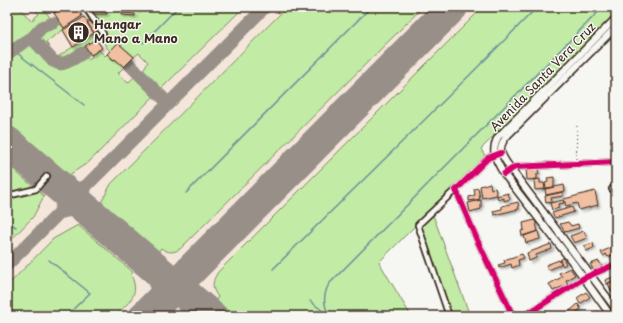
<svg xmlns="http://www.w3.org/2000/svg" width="623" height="323" viewBox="0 0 623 323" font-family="'Playpen Sans',sans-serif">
<defs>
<filter id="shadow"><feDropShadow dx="2" dy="2" stdDeviation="1" flood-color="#0004"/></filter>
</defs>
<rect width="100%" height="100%" fill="#f6f6f2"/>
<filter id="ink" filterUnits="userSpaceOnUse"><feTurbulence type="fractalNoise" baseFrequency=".025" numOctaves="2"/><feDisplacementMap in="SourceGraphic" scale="8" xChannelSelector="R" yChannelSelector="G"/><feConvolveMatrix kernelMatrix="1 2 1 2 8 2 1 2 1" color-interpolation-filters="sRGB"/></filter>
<g filter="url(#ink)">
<path fill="#f4e6da" d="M7 7H81L107 48 149 7H616V13L481 149 333 305 340 316H7Z"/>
<path fill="#c2eba6" stroke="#7e8a62" d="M7 7H19L31 21 39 14 35 10 40 7H51L45 11 52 20C47 24 41 23 38 27 28 37 18 43 7 51Z
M81 7H244L161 89 143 70 148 62 139 53 134 57 118 43 110 51 107 48Z
M287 7H423L180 249C173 253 168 253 161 248L158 252 101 203 111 184Z
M483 7H616V13L481 149 485 156 379 262 411 316H234L216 300 218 297C211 288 212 281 218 272Z
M54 24 56 27 61 24 64 28 63 30 46 42 49 47 46 49 36 37 41 30Z
M94 33 96 39 81 49 82 50 64 61H58L56 58Z
M29 42 33 43C55 70 54 80 86 57L88 60 92 57 91 55 99 50 105 56 107 54 113 60 115 59 124 67 118 73 128 83 134 77H136L155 95 89 162 69 175 7 123V57L26 43Z
M7 164 44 196 33 217 7 244Z
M512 174 585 272 584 273 511 175Z
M433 215 470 316H451L421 227Z
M78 225 133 272 131 275C141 295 128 303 115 316H7V286L53 239Z"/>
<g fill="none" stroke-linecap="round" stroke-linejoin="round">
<path stroke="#698f98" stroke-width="1.5" d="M143 43 178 7
M7 44 10 47
M17 53 84 105
M186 193 371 7
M7 222 16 227
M49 260 90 293 66 316
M273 269C361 181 451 96 537 7
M310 301 329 316
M330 316C323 306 323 295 329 284L603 7"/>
<path stroke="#989088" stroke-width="13" d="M32 38 42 27 53 23
M7 54 24 42 32 38 53 61C64 67 74 58 83 53
M128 63 163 98
M59 213C72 209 80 210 93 216 85 206 82 198 86 186
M59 213C64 203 62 195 57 185 68 190 75 191 86 186
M138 254C155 274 162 285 150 311
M7 265 265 7
M154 268C169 273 181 274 195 265"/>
<path stroke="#989088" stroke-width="32" d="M7 142 211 316
M145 316 452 7"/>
</g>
<path fill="#f1bfa1" stroke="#3b2a1e" filter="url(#shadow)" d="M55 7H63L54 13 51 9Z
M63 7H76L82 16 64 28 54 13Z
M92 11 107 12V14H92Z
M122 13 135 14V16L122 15Z
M84 17 94 33 73 47 63 30Z
M90 21 92 24 94 22 99 30 94 33 87 23Z
M96 39 102 48 91 55 85 46Z
M118 43 134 57 124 67 115 59 114 60 107 54Z
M526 169H538L539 174H537V179L527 180Z
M554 177V187L546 188 545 183 548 182 547 178Z
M540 179V183H544L545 189 535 190 534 180Z
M490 183 491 189 495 188 497 195 482 198 480 186Z
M564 185 565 191 546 195 545 189Z
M478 188 480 199 469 201V197L475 195 474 189Z
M595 191 598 205 579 210 577 203 566 206 564 199Z
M563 192V196L551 198 552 202 546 203 545 196Z
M508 193 510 199 504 201V198L498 200 497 196Z
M481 200V209L470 212 468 203Z
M563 200 564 203 558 204 559 208 552 210 550 203Z
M518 202 519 209 494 215 493 211 502 209V206Z
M572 207 574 212 555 218 552 213Z
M535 220 538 231 522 236 521 231 524 230 523 223Z
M568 222 571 226 578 224 579 228 565 232 560 224Z
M538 231 540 239 526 243 524 236Z
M584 231 587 238 574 243 570 236Z
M593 243 594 248 586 251 584 246Z
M551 244 552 249 536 255V258L529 261 527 253Z
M613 247 616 253 608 257 606 254 603 256 601 252Z
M522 254 524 258 518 260 519 265 512 268 511 264 499 268 498 265 505 263 504 260Z
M563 258 566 264 563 266 560 260Z
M559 260 561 264 549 270 546 265Z
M599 261 602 267 594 271 590 264Z
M570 268 575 275 566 280 568 284 553 291 549 284 562 277 559 273Z
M616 276V280L606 284 605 280Z
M612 282 613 284 616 283V289L611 291 608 283Z
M616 290V297H615L612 291Z
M586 292 590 297 580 304 577 298Z
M578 304 581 309 571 316H565V315Z
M598 311 601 316H590Z"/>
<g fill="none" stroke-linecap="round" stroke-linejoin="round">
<defs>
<path id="minor" d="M86 7C91 17 98 24 103 34
M504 174 515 167 616 162
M612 189 616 185
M456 190 477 240 513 316
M7 196 36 189 47 176
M449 316 418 225 453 192 456 190 488 158 497 154
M524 316 584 278 616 264"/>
<path id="major" d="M616 27 508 135C495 149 502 156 511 169L616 309
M611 316 573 263 504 174C496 161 490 151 498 137L616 18"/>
</defs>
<use href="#minor" stroke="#3b2a1e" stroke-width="8"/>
<use href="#major" stroke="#3b2a1e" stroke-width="9"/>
<path stroke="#3b2a1e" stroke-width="1" stroke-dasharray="1 3" stroke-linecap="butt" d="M139 7V14L146 7
M576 159 577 125"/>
<use href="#minor" stroke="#f6f6f2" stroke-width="4.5"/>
<use href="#major" stroke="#f6f6f2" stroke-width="6"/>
<defs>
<path id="cycleway" d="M501 153 488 158 456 190 477 240 513 316
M504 174 515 167 616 162
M524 316 584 278 616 264"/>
</defs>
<use href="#cycleway" stroke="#f6f6f2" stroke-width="8"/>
<use href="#cycleway" stroke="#d6006c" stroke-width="6"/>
</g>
</g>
<defs>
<symbol id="building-disc" viewBox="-11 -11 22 22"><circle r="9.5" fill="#3b2a1e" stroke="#f6f6f2"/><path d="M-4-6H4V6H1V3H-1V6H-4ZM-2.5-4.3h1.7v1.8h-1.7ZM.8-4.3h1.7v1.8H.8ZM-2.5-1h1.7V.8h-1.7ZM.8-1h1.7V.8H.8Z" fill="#fff"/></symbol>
</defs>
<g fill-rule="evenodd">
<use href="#building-disc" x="66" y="20" width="25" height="25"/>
</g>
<g text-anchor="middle" stroke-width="3" stroke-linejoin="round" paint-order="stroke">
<g font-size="12" font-weight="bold" fill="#3b2a1e" stroke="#f6f6f2" text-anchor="start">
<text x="94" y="29">Hangar<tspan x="94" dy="14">Mano a Mano</tspan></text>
</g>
<g font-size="12" fill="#3b2a1e" stroke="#f6f6f2">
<text transform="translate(543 77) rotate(-46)" y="4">Avenida Santa Vera Cruz</text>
</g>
</g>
<rect width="623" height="323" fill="none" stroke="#f6f6f2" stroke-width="24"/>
<rect x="12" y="12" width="599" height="299" fill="none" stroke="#3b2a1e" stroke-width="1.5" filter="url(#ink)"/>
</svg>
